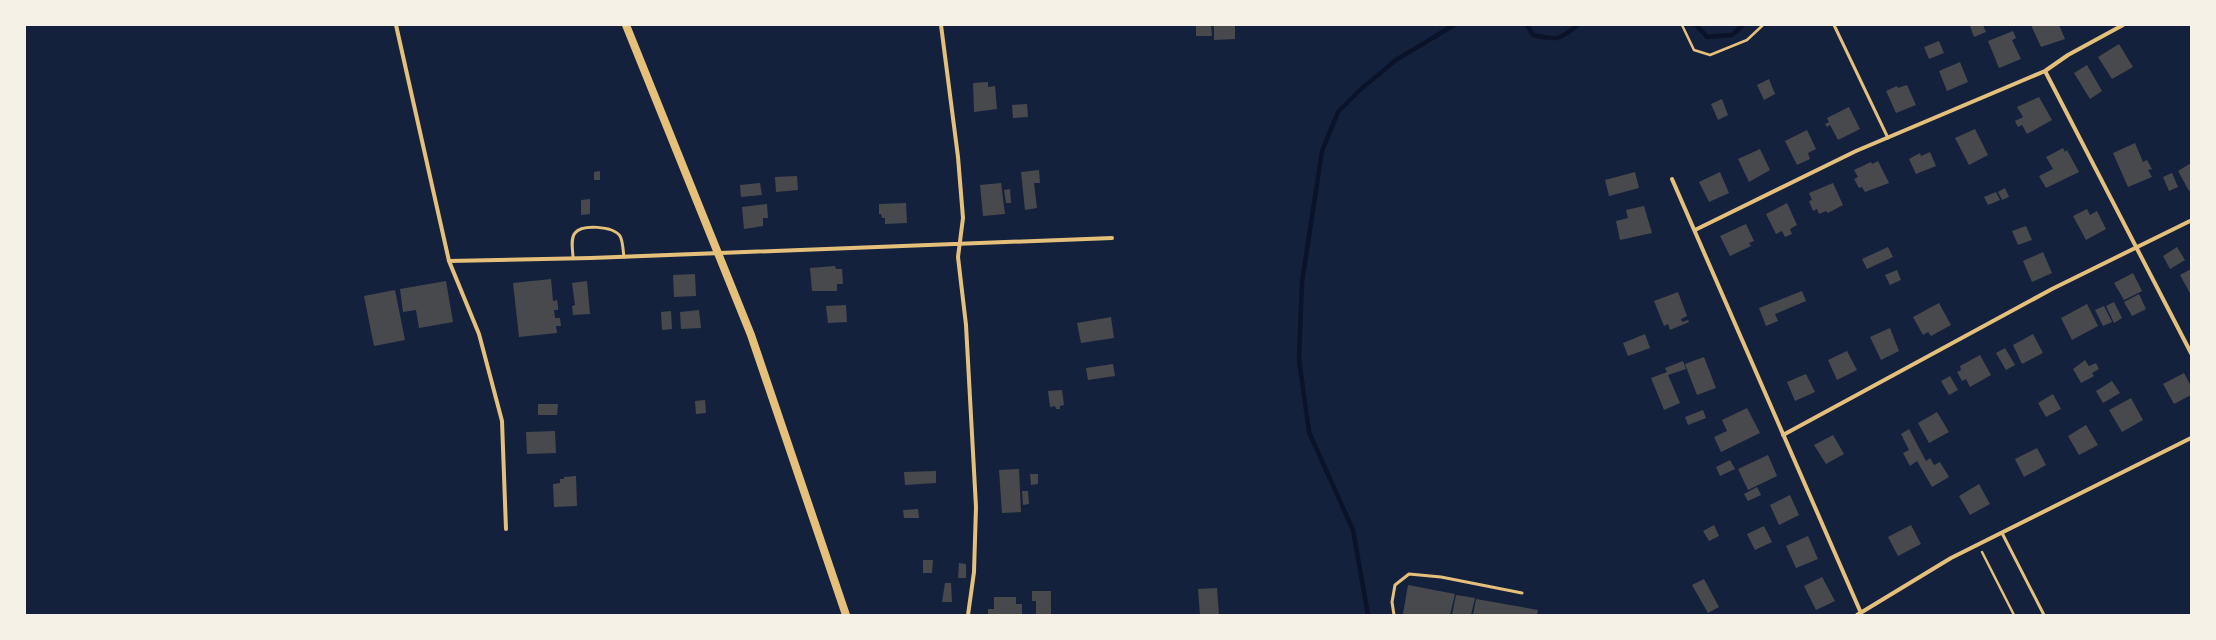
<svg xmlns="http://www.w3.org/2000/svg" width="2216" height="640" viewBox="0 0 2216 640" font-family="Merriweather,serif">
<rect width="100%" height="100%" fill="#14213d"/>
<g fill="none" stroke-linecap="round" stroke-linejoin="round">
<path stroke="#0b132b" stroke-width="4.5" d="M1527 25 1533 35C1555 40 1560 41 1577 25
M1696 25 1707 37 1732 35 1743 25
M1368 615 1353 530 1309 432 1299 359 1302 282 1322 151 1338 112 1361 89 1396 60 1454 25"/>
</g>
<path fill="#48494c" d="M1196 25H1211L1212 36H1196Z
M1214 25H1235V39L1214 40Z
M1973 25H1983L1986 32 1974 37 1970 26Z
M2031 25H2059L2065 39 2041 47Z
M2013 31 2016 38 2012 40 2021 59 1999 68 1988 41Z
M1939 41 1944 53 1929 59 1924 47Z
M2119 44 2133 67 2112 79 2098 57Z
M1960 62 1968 82 1947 91 1939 71Z
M2087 65 2102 91 2090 99 2074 73Z
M1769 79 1775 94 1764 100 1757 85Z
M988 82V87L995 86 997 109 974 112 973 83Z
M1907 85 1916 105 1896 113 1886 91 1897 86 1898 88Z
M2039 97 2052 120 2027 134 2022 125 2018 127 2015 121 2023 117 2017 107Z
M1722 99 1728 115 1718 120 1711 104Z
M1027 104 1028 117 1013 118 1012 105Z
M1849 107 1860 129 1838 140 1830 125 1827 127 1825 124 1829 122 1827 118Z
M1975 129 1988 155 1969 165 1955 138Z
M1807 130 1816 149 1808 153 1810 159 1797 165 1785 141Z
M2135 143 2143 162 2147 160 2152 169 2148 170 2152 177 2128 187 2113 153Z
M2063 148 2065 152 2067 150 2079 172 2046 188 2039 176 2053 169 2046 157Z
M1760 149 1770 170 1749 182 1738 159Z
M1930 152 1936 166 1916 174 1909 159 1920 153 1921 156Z
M1878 161 1889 183 1865 192 1862 187 1859 188 1854 179 1858 177 1854 170 1871 162 1872 164Z
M2191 163V190L2189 191 2178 171Z
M1039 170 1040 183H1034L1037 208 1025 210 1021 172Z
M600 171V180H594V172Z
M1635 172 1639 188 1609 196 1605 180Z
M1720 172 1729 193 1709 202 1699 182Z
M2172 173 2178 187 2169 191 2163 177Z
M797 176 798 190 776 192 775 177Z
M760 183 762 195 741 197 740 185Z
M1001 183 1005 214 983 216 980 185Z
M1833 183 1843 205 1828 213 1826 211 1819 214 1817 209 1813 211 1809 201 1812 200 1809 193Z
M2005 188 2009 197 2002 200 1998 192Z
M1010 189 1011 203H1006L1004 190Z
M1996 192 2000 200 1988 205 1984 197Z
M590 199V214L581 215V200Z
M906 203 907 223 885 224V218H882L881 214H879V204Z
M1787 203 1797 225 1790 229 1792 234 1785 237 1782 231 1776 234 1766 214Z
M767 204 768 218H763V226L744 229 742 207Z
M1644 206 1652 233 1620 240 1616 221 1628 218 1626 210Z
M2087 209 2090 215 2097 211 2106 229 2086 240 2073 216Z
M1746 224 1754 241 1749 243 1751 246 1730 256 1720 236Z
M2026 226 2032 240 2018 245 2012 231Z
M1888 247 1893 257 1867 269 1862 259Z
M2177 247 2185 260 2170 269 2163 256Z
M2043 252 2052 273 2032 282 2023 261Z
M835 266 836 269H842L843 284H837V291H812L810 268Z
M2191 269V295L2180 275Z
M1897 270 1901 280 1890 285 1885 275Z
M2133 273 2142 291 2124 300 2114 283Z
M695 274 696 296 674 297 673 275Z
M551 279 553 301 557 300 558 307V310H554L555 318H560L561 326H556L557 333 519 337 513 283Z
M446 281 453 322 419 328 416 310 403 312 400 289Z
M587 281 590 314 573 315 572 306 575 305 572 283Z
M395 290 405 340 374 346 364 296Z
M1802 291 1806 301 1775 314 1778 321 1766 326 1759 308Z
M1678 292 1687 316 1681 319 1682 322 1688 320 1689 322 1670 330 1668 324 1664 326 1654 301Z
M2139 294 2146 309 2132 316 2124 302Z
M2114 302 2122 318 2114 323 2106 306Z
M1939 303 1951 325 1931 336 1928 332 1923 335 1913 317Z
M2087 304 2098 326 2072 340 2061 318Z
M846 305 847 322 828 323 826 306Z
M2104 306 2112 322 2103 326 2095 310Z
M699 310 701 328 681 329 680 312Z
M671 311 672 329 662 330 661 312Z
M1111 317 1114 338 1081 343 1077 323Z
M1890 328 1899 351 1881 360 1870 337Z
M1645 334 1650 348 1628 356 1623 343Z
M2033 334 2043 353 2022 364 2013 345Z
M2005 348 2015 365 2006 370 1996 353Z
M1847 351 1857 370 1837 380 1828 360Z
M1980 355 1991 375 1970 387 1966 379 1962 381 1957 372 1961 370 1960 366Z
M1704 357 1716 388 1697 395 1685 364Z
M2085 360 2089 366 2096 363 2099 369 2092 373 2094 376 2081 383 2073 369Z
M1683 361 1686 369 1668 375 1680 403 1664 410 1651 378 1667 372 1665 368Z
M1113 364 1115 376 1088 380 1086 368Z
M2184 373 2191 386V395L2174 404 2163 384Z
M1806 374 1815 392 1795 401 1787 382Z
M1950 376 1958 390 1949 395 1941 381Z
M2112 381 2120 393 2103 403 2096 391Z
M1062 390 1064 405 1060 406V409H1056L1055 406 1050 407 1048 391Z
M2053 394 2061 409 2046 417 2038 403Z
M2131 398 2143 420 2122 432 2109 410Z
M705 400 706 413 696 414 695 401Z
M538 404H558L557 415H538Z
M1747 408 1760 433 1721 452 1714 437 1727 431 1722 420Z
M1703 410 1706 418 1688 425 1685 417Z
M1937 412 1949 432 1929 443 1918 423Z
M2086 425 2098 445 2079 455 2068 436Z
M1909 429 1926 461 1930 458 1934 465 1940 462 1949 477 1932 487 1917 461 1910 466 1903 453 1909 450 1901 434Z
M555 431 556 453 527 454 526 432Z
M1833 435 1844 454 1826 464 1814 445Z
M2037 448 2046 465 2024 477 2015 459Z
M1768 455 1777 476 1748 490 1738 469Z
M1730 460 1735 469 1720 476 1716 467Z
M1019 469 1021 512 1002 513 999 470Z
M936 471V483L905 485 904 472Z
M1030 474H1038V484L1031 485Z
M576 476 577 506 554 507 553 484 560 483V479H564V477Z
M1979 484 1990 504 1970 515 1959 496Z
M1757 487 1761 495 1748 501 1744 494Z
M1022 491H1028L1029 504 1023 505Z
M1790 495 1799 515 1779 525 1770 505Z
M918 509 919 518H904L903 510Z
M1714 525 1719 536 1709 541 1703 531Z
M1911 525 1921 544 1898 556 1888 537Z
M1764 526 1772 542 1755 550 1747 534Z
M1808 536 1818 559 1796 568 1786 546Z
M923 560H933L932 573H923Z
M959 563 966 564V578H958Z
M1822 577 1835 601 1816 610 1804 586Z
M1704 579 1719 607 1708 613 1692 585Z
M945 583H951L952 602H942Z
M1408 585 1455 594 1450 615 1403 614Z
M1217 588 1219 615H1200L1198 589Z
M1032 591H1051V615H1036V601H1032Z
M1456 595 1475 598 1471 615H1452Z
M994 597H1016V604H1022V615H988V609H994Z
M1476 599 1538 610 1537 615H1473Z"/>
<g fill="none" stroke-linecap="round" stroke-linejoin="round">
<path stroke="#e5c07b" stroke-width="2.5" d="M1682 25 1694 50 1710 55 1747 40 1763 25
M1982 552 2014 615"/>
<path stroke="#e5c07b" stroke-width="3" d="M1834 25 1888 138
M573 258C573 251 570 239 575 233 582 224 613 226 620 236 623 241 623 251 624 257
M2002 533 2044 615
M1394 615 1392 602 1395 585 1409 574 1441 577 1522 593"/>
<path stroke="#e5c07b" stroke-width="4" d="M396 25 449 261 479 334 502 421 506 529
M941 25 958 157 963 218 958 257 966 325 976 507 974 572 968 615
M2045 71 2191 353
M1672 179 1861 613
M1695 230 1856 151 2045 71 2068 55 2123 25
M449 261 591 258 1112 238
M1783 435 2052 289 2190 221
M1857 615 1951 558 2191 438"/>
<path stroke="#e5c07b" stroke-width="8" d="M626 25 751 335 846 615"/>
</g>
<rect width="2216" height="640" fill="none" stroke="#f6f1e7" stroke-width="52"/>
</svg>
